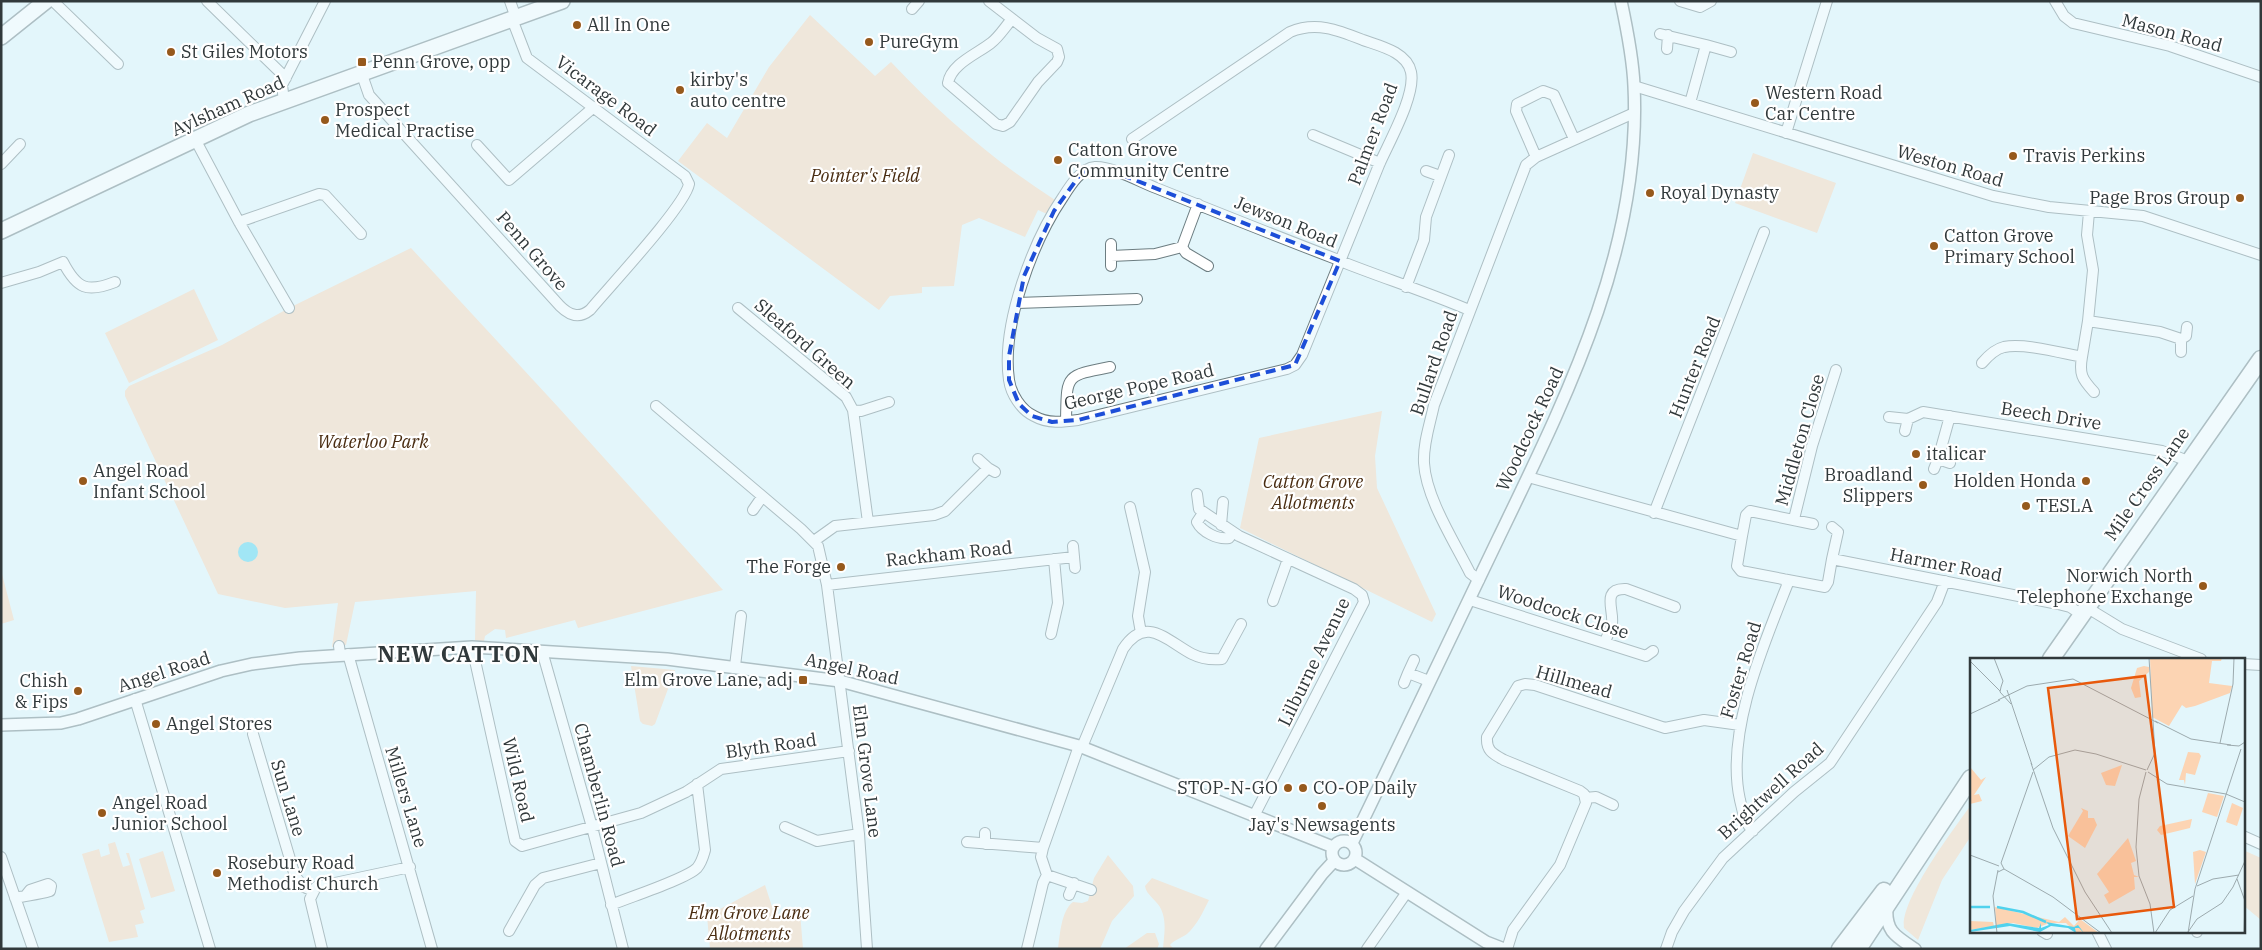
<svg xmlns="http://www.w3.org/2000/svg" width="2262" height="950" viewBox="0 0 2262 950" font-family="'IBM Plex Serif',serif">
<rect width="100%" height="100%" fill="#e3f6fb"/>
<path fill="#fcd4b3" d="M810 15 875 76 891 62C941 115 994 161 1055 200L1047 214 1038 210 1025 237 979 218 962 225 954 286 922 287V293L890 296 879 310 678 161 707 123 727 138 769 67Z
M1753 153 1836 183 1817 233 1735 203Z
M411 248 559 408 723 590 578 628 575 620 506 638 505 630 495 629 485 636 484 641H475L476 591 355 602 346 645 332 647 338 603 285 608 218 594 125 396V391L129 386 222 345 289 308Z
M194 289 218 340 129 383 105 333Z
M1382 411 1375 456 1377 488 1436 614 1432 622 1240 528 1259 438Z
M2 574 14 620 1 624V575Z
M631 666 675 670 655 724 652 726 643 724 640 721Z
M1971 805V836L1942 880 1918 940 1904 928C1900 900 1953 830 1971 805Z
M115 842 123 867 130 865 126 853H129L145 909 140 911 144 923 135 925 138 937 109 942 82 854 99 849 101 857 110 854 108 844Z
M2243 850 2261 858V920L2243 905Z
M163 851 175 891 151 898 139 859Z
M1108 855 1133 886 1134 896 1112 921 1100 949H1058C1060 935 1061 911 1073 902L1082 903 1088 901 1094 878Z
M1152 878 1209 900C1203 912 1197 925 1187 934 1181 938 1174 940 1170 945L1174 949H1163C1164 935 1167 922 1161 909 1157 900 1146 895 1145 886Z
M765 885 776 919 800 912 803 949H710L707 916Z
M1147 933H1155L1159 944 1157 949H1124Z"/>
<path fill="#50d2ed" d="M238 552a10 10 0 1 1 20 0a10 10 0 1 1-20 0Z"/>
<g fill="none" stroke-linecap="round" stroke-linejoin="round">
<defs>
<path id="minor" d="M53 1 118 64
M207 1 286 78
M510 1 516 18
M989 1 1037 38 1057 49 1059 57 1057 62 1038 82 1010 122 1003 126 996 124 948 83C951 64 977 54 991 43 999 37 1005 27 1012 19
M1680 1 1700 7 1711 1
M2055 1 2064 16 2073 23 2170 46 2261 77
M912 9 919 1
M1660 34 1706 45
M1667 49 1668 35
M361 72 369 95 560 306C569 315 579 319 590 310 609 287 685 206 689 184L685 176 527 58 512 19
M1634 86 1993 196 2049 207 2143 216 2261 255
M284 101 282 85 325 1
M1690 103 1706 45 1731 52
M1786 133 1827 1
M1313 135 1380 163
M195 139 239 222 289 308
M1132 139 1290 32C1316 21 1338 30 1363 40 1380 46 1407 52 1411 72 1416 95 1389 142 1379 165 1353 228 1328 292 1302 355L1295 365 1287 369 1078 420C1063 422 1048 424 1034 416 1021 410 1011 394 1009 380 1001 325 1033 241 1063 197 1070 186 1081 168 1095 167 1112 166 1140 182 1156 188 1216 212 1276 236 1336 259L1340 261C1383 278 1427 292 1469 310
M477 145 509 180 594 107
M1536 157 1516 111 1517 104 1543 91 1554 95 1574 139
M1 164 20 144
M1426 171 1440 176
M1198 204 1182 247 1186 253 1208 266
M2089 212 2087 235 2093 270 2088 321 2160 332 2181 339 2186 336 2187 327
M239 222 319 194 325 195 361 234
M1111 244V266
M1111 256 1155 254 1182 247
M1 283 39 272 63 262C77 289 87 293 115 282
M1406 287 1424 240 1426 217 1449 155
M1017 303 1137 299
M738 308 846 397 853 410 868 522
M2181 352V339
M2082 357C2079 374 2082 379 2094 392
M1982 363C1988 356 1995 349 2004 347 2025 343 2061 353 2082 357L2088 321
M656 406 801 529 818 546 827 585 859 834 867 949
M853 410 861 411 889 402
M1950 416 1938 459 1950 463
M1889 417 1908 419 1923 412 2162 451 2188 461
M1066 421C1067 375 1064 376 1110 367
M1905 431 1908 419
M978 459 988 468
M1934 469 1938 459
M1528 477 1742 536 1737 566 1741 571 1825 587 1828 582 1832 559 2058 604 2070 607 2081 614
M1197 494 1199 509 1239 536 1354 589 1362 595 1364 602 1254 816
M1130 507 1145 572 1138 616 1141 633
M753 510 762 497
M1203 513 1197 522C1202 532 1218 540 1229 538L1233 532
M1654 513 1764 232
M1794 519 1812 446 1836 370
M1221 525 1223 502
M1832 527 1838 532 1832 559
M1742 536 1746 515 1750 511 1813 524
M814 541 835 526 934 515 945 511 988 468 995 472
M1074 557 1075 568
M1479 580 1470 573C1454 541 1426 498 1424 463 1423 443 1430 424 1434 405L1526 165 1536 157 1634 113
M827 585 1074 557 1073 546
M1470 600 1646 656 1653 651
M1273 601 1288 559
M2086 607 2122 629 2201 659
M1051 634 1058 603 1054 559
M1605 642C1607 636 1611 629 1612 623 1614 610 1601 588 1626 589L1675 607
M339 646 340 654
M472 647 515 841 522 846 641 813 686 792 721 769 849 751
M542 651 592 827 623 949
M348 654 432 949
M2243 664 2261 665
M735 666 741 616
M1408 673 1414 660
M1404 683 1408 673 1429 681
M135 699 210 949
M253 734 295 876 304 887 313 891
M1082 747 1123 649C1146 614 1167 641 1192 654 1202 659 1212 660 1222 659L1241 624
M1585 798 1596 797 1613 805
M785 827 817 841 859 834
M1753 831C1744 822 1743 812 1740 800 1725 733 1763 646 1788 583L1783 579
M2243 836 2261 844
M967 842 1043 848
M985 844V833
M1 857 33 949
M1047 875 1041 857 1043 848 1079 746
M1069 895 1074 883
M15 898C27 895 37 895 50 891L51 886 48 884 30 890 26 895
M611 905C630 897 686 879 697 868 702 862 703 857 705 850L697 784
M509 931 535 885 543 878 601 863
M2042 931 2047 934
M2097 931 2106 949
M2197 931V932
M322 949 310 899 316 887 410 867
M1027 949 1043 883 1047 875 1091 890
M1367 949 1407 892
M1507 949 1513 930 1560 865 1586 803 1584 794 1580 791 1504 760C1493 754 1486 751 1487 737L1518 686 1525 684 1535 685 1665 728 1704 720 1740 725
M1666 949 1672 932 1684 911 1723 858 1794 792 1830 763 1937 602 1945 581"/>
<path id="tertiary" d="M1 725 61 723 78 719 221 671 252 664 300 658 472 647 667 659 840 681 1079 746 1333 847
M1332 853a12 12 0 1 1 24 0a12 12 0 1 1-24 0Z
M1352 843C1401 741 1451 639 1499 537 1567 396 1642 247 1634 86 1633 58 1627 29 1621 1
M1355 859 1486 942 1504 949
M1887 906C1885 931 1895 936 1915 949
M1266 949 1322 874 1334 861"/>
<path id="primary" d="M1 37 46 1
M1 231 249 114 562 1"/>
<path id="trunk" d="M2051 659 2261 359
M1840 949 1884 891
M1858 949 1971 778"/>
</defs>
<use href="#minor" stroke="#6c7d81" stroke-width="12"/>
<use href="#tertiary" stroke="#6c7d81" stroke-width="14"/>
<use href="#primary" stroke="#6c7d81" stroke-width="18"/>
<use href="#trunk" stroke="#6c7d81" stroke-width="19"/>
<use href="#minor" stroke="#fff" stroke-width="10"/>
<use href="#tertiary" stroke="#fff" stroke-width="11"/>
<use href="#primary" stroke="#fff" stroke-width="15"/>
<use href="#trunk" stroke="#fff" stroke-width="16"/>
</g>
<path d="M0 0H2262V950H0ZM1107 169 1340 261 1295 365 1078 420 1052 422 1032 416 1019 404 1009 380V356L1024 276 1054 211 1082 172Z" fill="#e3f6fb" fill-opacity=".55" fill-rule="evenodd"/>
<path fill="none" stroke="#1d4ed8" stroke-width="4" stroke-dasharray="10 6" stroke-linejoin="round" d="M1107 169 1340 261 1295 365 1078 420 1052 422 1032 416 1019 404 1009 380V356L1024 276 1054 211 1082 172Z"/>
<g fill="#96591c" stroke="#fff" stroke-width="2">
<circle cx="577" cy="25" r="5"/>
<circle cx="869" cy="42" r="5"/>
<circle cx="171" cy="52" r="5"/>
<rect x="357" y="57" width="10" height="10" rx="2.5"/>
<circle cx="680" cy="90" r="5"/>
<circle cx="1755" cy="103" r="5"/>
<circle cx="325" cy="120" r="5"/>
<circle cx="2013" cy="156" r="5"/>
<circle cx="1058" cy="160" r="5"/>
<circle cx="1650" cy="193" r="5"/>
<circle cx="2240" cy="198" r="5"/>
<circle cx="1934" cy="246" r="5"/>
<circle cx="1916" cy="454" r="5"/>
<circle cx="83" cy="481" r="5"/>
<circle cx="2086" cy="481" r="5"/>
<circle cx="1923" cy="485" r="5"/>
<circle cx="2026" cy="506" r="5"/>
<circle cx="841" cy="567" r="5"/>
<circle cx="2203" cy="586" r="5"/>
<rect x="798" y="675" width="10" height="10" rx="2.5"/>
<circle cx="78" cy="691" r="5"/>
<circle cx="156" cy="724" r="5"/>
<circle cx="1288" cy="788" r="5"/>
<circle cx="1303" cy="788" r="5"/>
<circle cx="1322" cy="806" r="5"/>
<circle cx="102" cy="813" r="5"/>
<circle cx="217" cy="873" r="5"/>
</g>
<g text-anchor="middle" stroke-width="4.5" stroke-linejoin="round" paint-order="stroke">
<g font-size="18" fill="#31393b" stroke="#fff" text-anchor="start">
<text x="587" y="31">All In One</text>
<text x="879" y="48">PureGym</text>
<text x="181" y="58">St Giles Motors</text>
<text x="372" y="68">Penn Grove, opp</text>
<text x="690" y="86">kirby's<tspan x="690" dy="21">auto centre</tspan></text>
<text x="1765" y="99">Western Road<tspan x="1765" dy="21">Car Centre</tspan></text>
<text x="335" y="116">Prospect<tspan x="335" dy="21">Medical Practise</tspan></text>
<text x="1068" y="156">Catton Grove<tspan x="1068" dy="21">Community Centre</tspan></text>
<text x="2023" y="162">Travis Perkins</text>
<text x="1660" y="199">Royal Dynasty</text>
<text x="2230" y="204" text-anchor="end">Page Bros Group</text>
<text x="1944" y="242">Catton Grove<tspan x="1944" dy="21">Primary School</tspan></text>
<text x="1926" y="460">italicar</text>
<text x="93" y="477">Angel Road<tspan x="93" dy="21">Infant School</tspan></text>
<text x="1913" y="481" text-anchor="end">Broadland<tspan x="1913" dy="21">Slippers</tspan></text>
<text x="2076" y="487" text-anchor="end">Holden Honda</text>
<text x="2036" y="512">TESLA</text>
<text x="831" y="573" text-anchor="end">The Forge</text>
<text x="2193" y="582" text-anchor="end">Norwich North<tspan x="2193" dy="21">Telephone Exchange</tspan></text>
<text x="793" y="686" text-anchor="end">Elm Grove Lane, adj</text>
<text x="68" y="687" text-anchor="end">Chish<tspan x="68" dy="21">&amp; Fips</tspan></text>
<text x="166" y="730">Angel Stores</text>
<text x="1278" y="794" text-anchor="end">STOP-N-GO</text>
<text x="1313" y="794">CO-OP Daily</text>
<text x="112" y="809">Angel Road<tspan x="112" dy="21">Junior School</tspan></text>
<text x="1322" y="831" text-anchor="middle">Jay's Newsagents</text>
<text x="227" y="869">Rosebury Road<tspan x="227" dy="21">Methodist Church</tspan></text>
</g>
<g font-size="18" fill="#31393b" stroke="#fff">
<text transform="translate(2172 33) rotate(15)" y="6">Mason Road</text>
<text transform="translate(606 96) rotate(37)" y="6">Vicarage Road</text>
<text transform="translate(228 106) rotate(-24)" y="6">Aylsham Road</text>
<text transform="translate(1373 134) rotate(-69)" y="6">Palmer Road</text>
<text transform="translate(1950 166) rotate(16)" y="6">Weston Road</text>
<text transform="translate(1286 222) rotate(22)" y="6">Jewson Road</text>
<text transform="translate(532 251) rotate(49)" y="6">Penn Grove</text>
<text transform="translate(805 344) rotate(41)" y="6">Sleaford Green</text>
<text transform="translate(1434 363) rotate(-71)" y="6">Bullard Road</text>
<text transform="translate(1695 367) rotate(-68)" y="6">Hunter Road</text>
<text transform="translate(1139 387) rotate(-13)" y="6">George Pope Road</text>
<text transform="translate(2051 416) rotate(9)" y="6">Beech Drive</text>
<text transform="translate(1530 429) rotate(-65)" y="6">Woodcock Road</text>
<text transform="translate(1800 440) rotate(-74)" y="6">Middleton Close</text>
<text transform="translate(2147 484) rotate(-55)" y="6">Mile Cross Lane</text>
<text transform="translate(949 554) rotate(-6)" y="6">Rackham Road</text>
<text transform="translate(1946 565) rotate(11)" y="6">Harmer Road</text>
<text transform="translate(1563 612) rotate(18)" y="6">Woodcock Close</text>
<text transform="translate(1314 662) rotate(-64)" y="6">Lilburne Avenue</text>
<text transform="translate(852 669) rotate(12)" y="6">Angel Road</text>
<text transform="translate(1741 670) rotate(-73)" y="6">Foster Road</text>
<text transform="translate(164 672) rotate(-18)" y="6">Angel Road</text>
<text transform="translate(1574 682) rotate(16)" y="6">Hillmead</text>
<text transform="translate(771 746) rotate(-8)" y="6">Blyth Road</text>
<text transform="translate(867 771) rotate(83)" y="6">Elm Grove Lane</text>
<text transform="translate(518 780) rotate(77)" y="6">Wild Road</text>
<text transform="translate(1771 791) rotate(-42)" y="6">Brightwell Road</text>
<text transform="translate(599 795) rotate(75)" y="6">Chamberlin Road</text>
<text transform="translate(406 797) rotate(73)" y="6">Millers Lane</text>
<text transform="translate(288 798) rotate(73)" y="6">Sun Lane</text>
</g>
<g font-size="18" font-style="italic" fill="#492c11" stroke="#fff">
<text x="865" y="182">Pointer's Field</text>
<text x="373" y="448">Waterloo Park</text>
<text x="1313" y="488">Catton Grove<tspan x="1313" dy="21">Allotments</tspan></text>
<text x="749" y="919">Elm Grove Lane<tspan x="749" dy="21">Allotments</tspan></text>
</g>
<g font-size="22" font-weight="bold" letter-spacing="1" fill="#31393b" stroke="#fff">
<text x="459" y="662">NEW CATTON</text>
</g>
</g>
<g transform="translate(1970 658)">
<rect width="275" height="275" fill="#e3f6fb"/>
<path d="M180 0H252L251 3H242L239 25 262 28 260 35 225 48 216 50 212 47 199 68 182 59ZM174 8 179 9V14L169 23 171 39 165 40 161 30 167 10ZM218 94 229 95 231 98 225 117 216 115 215 127 214 122H209ZM152 107 145 128 136 127 131 115ZM0 109 11 122 16 119 4 137 9 136 12 143 0 146ZM238 135 254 138 247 159 232 154ZM262 145 273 150 267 168 256 164ZM111 150 118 153V160H124L127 167 115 190 98 178 113 153ZM222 161 220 170 191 177 187 172 190 168ZM158 180 166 203 161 205 164 217 169 219H164L165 231 139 246 134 237 139 234 127 216ZM230 192 236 194 225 226 223 194ZM25 249 89 264 95 259 104 268 110 261 129 275H106L96 265H79L67 270 43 265 26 268ZM0 263 23 264 24 268 0 272Z" fill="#fcd4b3"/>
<path d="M76 264 104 269 108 267 114 275 109 270H105L106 275 98 270 81 268 70 274 40 268 0 274V272L37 265 69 270 71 265V270L79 267Z" fill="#50d2ed"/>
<path fill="none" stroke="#50d2ed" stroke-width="2.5" d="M0 249H20M27 249 53 254 76 264"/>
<path fill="none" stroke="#9caaae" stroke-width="1" d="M24 0 33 23 31 29M0 3 30 33M31 29 30 34 41 46M37 32 62 107M28 42 57 28 103 21 188 65M0 56 30 42M185 63 221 81 261 87M250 85 263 26 264 0M257 87 269 88 275 84M61 105 83 170 115 234 142 275M63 112 79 99 105 92 126 96 176 112M177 112 185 95 179 0M176 114 169 141 166 189 169 218 180 246 184 275M178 114 197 126 256 136 275 144M0 197 29 208M34 211 31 205 63 114M28 214 34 211 83 239 131 275M267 221 275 243 274 275M227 228 243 221 269 217M218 274 227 261 252 245 263 229 275 203M27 275 23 238 28 212M185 275 200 252 223 238M218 275 225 231 271 91"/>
<path fill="#e8590c" fill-opacity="0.15" stroke="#e8590c" stroke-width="2.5" d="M175 18 204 249 107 261 78 30Z"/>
<rect width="275" height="275" fill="none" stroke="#31393b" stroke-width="2.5"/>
</g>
<rect width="2262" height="950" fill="none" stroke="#31393b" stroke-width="5"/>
</svg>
